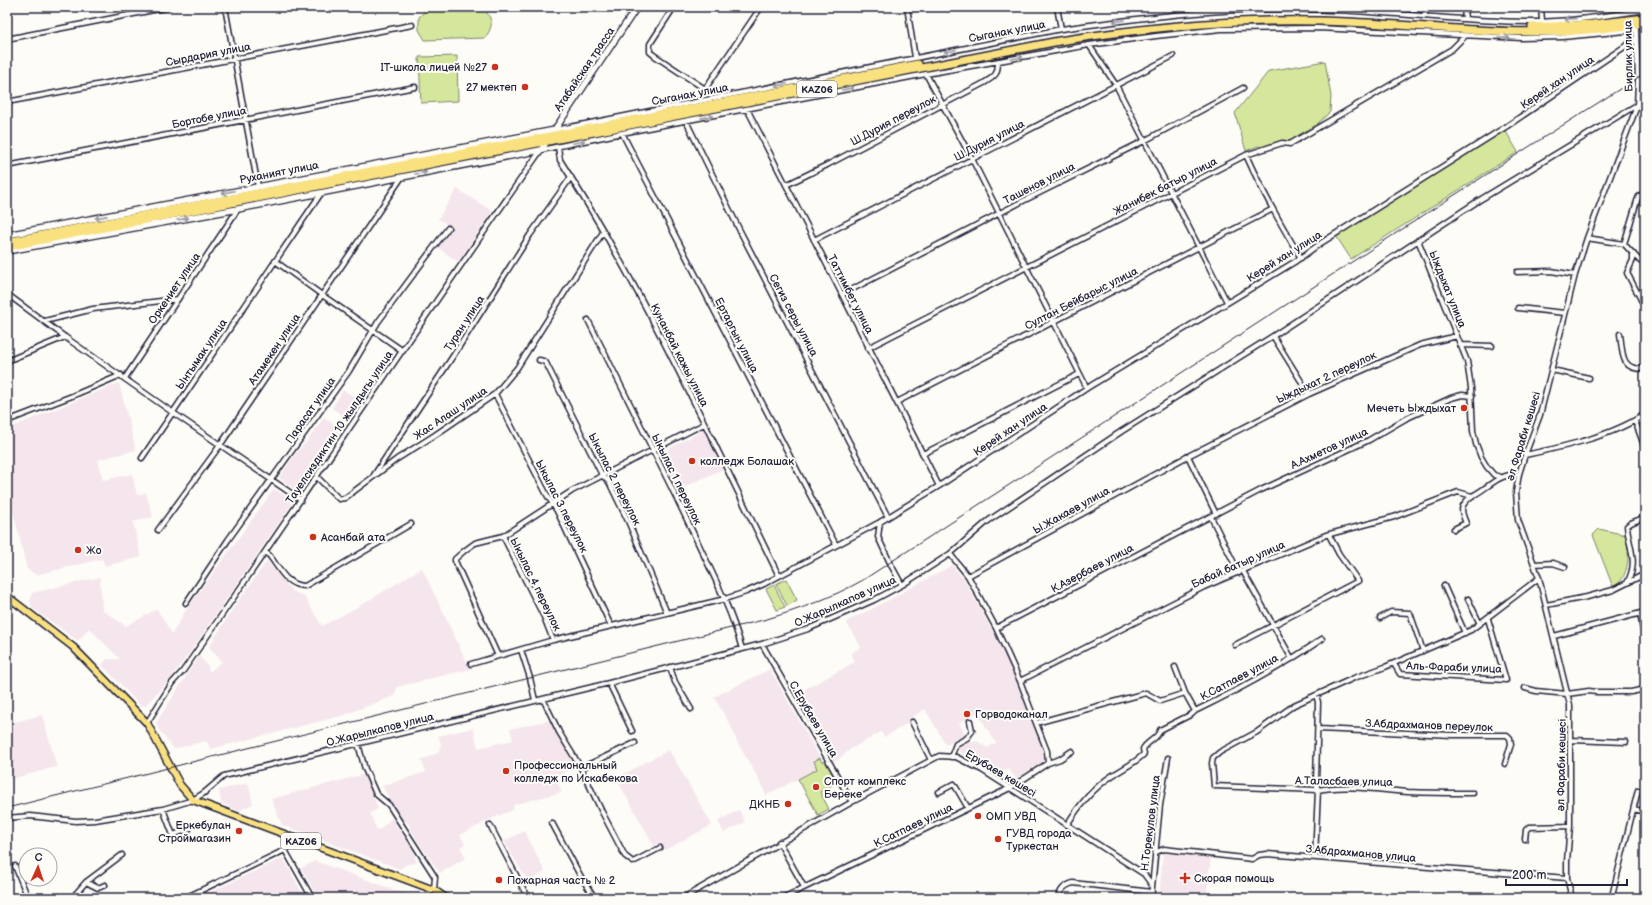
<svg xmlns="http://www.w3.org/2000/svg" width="1652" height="905" viewBox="0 0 1652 905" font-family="'Balsamiq Sans',sans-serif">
<rect width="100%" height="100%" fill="#fdfcf7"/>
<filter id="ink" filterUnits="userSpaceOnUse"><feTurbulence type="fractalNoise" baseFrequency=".025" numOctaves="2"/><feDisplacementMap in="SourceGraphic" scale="8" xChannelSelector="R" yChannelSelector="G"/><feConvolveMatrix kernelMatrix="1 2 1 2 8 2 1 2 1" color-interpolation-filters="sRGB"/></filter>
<g filter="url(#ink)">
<path fill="#f5e6ed" d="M457 189 492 211 458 262 437 247 452 227 438 219Z
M119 383 136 450 98 460 103 480 132 474 137 495 146 493 153 517 133 522 141 557 105 566 102 559 36 575 27 569 7 486V429Z
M343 390 360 400 348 419 332 408Z
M324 417 341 429 298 492 279 478 296 453 308 440Z
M704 430 723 469 677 490 660 453Z
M274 489 294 501 190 652 170 679 145 706 140 705 102 665 107 659H120L89 628 78 641 32 608 30 601 32 593 100 577 102 610 126 626 157 609 172 634 184 613Z
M267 561 292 591 304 596 322 626 363 604 422 568 470 669 397 687 394 696 341 716 211 749 206 741 174 749 159 730 156 723 199 656 208 666 209 672 222 662 209 647 232 610Z
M952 565 964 579 1009 662 1042 747 1044 761 1016 779 1008 768 997 776 957 750 958 748 967 743 977 741 987 748 996 743 977 713 959 723 965 734 946 745 925 709 907 720 908 723 895 731 884 737 881 732 851 749 833 763 796 694 855 662 851 653 861 647 846 622 889 600Z
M770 669 820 758 814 762 818 769 766 795 758 778 737 742 732 728 714 697Z
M42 715 57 767 7 780V724Z
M550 720 575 767 555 777 562 792 513 805V810L493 818 460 835 465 844 460 847 466 858 440 873 418 842 407 822 404 824 382 786 426 772 421 760 438 753 441 744 438 736 473 728 478 748 513 740 510 729Z
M669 750 712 825 665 850 660 842 654 846 616 778Z
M365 774 378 809 370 813 376 828 379 830 392 818 414 852 416 863 407 864 400 869 282 825 271 799Z
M248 783 253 804 238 811 221 803 219 790Z
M739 810 745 822 724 833 718 821Z
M525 831 545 872 528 882 504 841Z
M1163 853 1211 858 1207 892H1205L1204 898H1159Z
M283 858 305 898H197L202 896Z
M315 861 367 880 418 898H318L301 868Z"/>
<path fill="#d4e79c" stroke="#7b846c" d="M427 9H484C494 21 493 26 485 38L425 40 419 30V17Z
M457 56 458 101 421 103 419 57Z
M1325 61 1331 96 1330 112 1315 126 1290 141 1282 142 1265 148 1258 146 1246 151 1235 113 1269 71Z
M1505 130 1518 152 1351 259 1336 236Z
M1599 529 1626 535C1630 551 1630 579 1613 587L1593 535Z
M786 579 797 600 787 606 776 584Z
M774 585 785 607 777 610 766 589Z
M820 758 822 762 825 761 837 782 820 792 829 809 818 815 798 779 817 769 814 761Z"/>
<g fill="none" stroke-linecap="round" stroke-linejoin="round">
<defs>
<path id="street" d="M225 7 258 187
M674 7 650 44V52L655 56 705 89 761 7
M907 7 915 58
M1057 7 1061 29
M1423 7 1425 16
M1464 7 1465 19
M1541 7 1542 21
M7 39 169 7
M1089 45 1116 85 1227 302
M926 74 972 159 1087 388
M7 102 412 25
M747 109C812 234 875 360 939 486
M686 121 739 229 888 517
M555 130 1061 29C1139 18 1217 8 1296 9 1373 9 1450 21 1528 22 1567 22 1606 16 1645 10
M622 133 836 545
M558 147 560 160C645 292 710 436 779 576
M1246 155C1262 191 1281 225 1301 258
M7 166 415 87
M786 185 827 165 984 83C995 76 998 75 998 61
M1587 238 1624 244
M814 240 1173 56
M1418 240 1467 361 1471 388 1473 431 1476 444 1481 457 1487 467 1494 475 1500 477
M1624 244 1637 201 1639 196 1645 193
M1624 244 1640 261 1645 259
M1633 253V260L1627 273 1645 307
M275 261 322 295 403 351
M1517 272 1551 271 1575 275
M7 294 65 337 172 412 301 500
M843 294 1023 201 1144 141 1243 88
M1518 308 1565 313
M588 320C622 388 656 455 689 524 708 565 730 605 742 649
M45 321 93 309 178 299
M1620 334C1623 354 1620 370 1645 369
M1273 336 1309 394
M1460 345 1492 346
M868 348 1246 155 1282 143 1290 144 1452 49 1465 36
M539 360 543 361 546 363 602 475 609 482 628 521 667 613
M7 361 65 337
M1552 370 1589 378
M125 378 238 209
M495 394 547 495 557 511 611 626
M897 402 1273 209
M7 421 72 396 121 375
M1635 421 1645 448
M923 454 1079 374
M1525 455C1563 447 1613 436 1645 414
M1188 456 1216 514
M142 458 322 192
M374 475 457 350 530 235 571 177
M317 477 339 499 345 498 397 459 435 435 495 394 517 368 603 232
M1211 517 1239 573
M880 522 878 537 891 565 902 585
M1454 529 1466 523C1460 510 1460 505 1472 496
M158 530 221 444 402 177
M503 536 544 617 553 640
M265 552 269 555C280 569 286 586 305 586L411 524
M950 554 968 576 1188 456 1309 394 1420 345 1457 336
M1534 564 1553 563 1565 567
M1243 571 1292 659
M968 576 996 628 1020 681 1036 723
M1627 583C1639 561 1629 549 1627 526L1631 523 1645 517
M1444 586 1465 633
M1468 599 1480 624
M186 603 228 540 349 371 378 322 448 228
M1546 605 1587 597 1613 590 1645 574
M1640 613 1645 642
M1380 618 1391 612 1410 613 1423 651
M996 628 1261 490 1369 440 1405 419 1451 398 1462 395 1472 396
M1554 636 1645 612
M762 644 852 802
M1235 645 1358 581 1339 554 1329 535
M521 650 530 678 535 700
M498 656 455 561V559L464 551 475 543 503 536 572 491 704 424
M471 664 553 640 725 599 746 592 764 584 880 522 939 486 1087 388 1296 261 1321 243 1507 126 1636 39
M1394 664 1400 674 1506 680 1488 619
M670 667 675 682 691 709
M1175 667 1185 693
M1020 681 1204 587 1326 535 1394 517 1458 492 1472 496C1490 487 1497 474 1519 474
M609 683 632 731
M1525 688 1536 691 1567 694 1589 691 1596 692H1631L1645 689
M543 699 559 732 581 768 602 812 625 856 633 862 660 848
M912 722 931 760
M147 723 172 683 183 671C303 498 420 322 541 150L622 133 926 74 1089 45 1156 36 1221 29 1318 28 1522 38 1563 37 1636 30
M1318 729 1452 735H1507L1510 738 1511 744 1505 764
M1571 740 1626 742
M358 744 365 769 376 794 389 805 435 877 434 890
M951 757 956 744 967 738 972 731 970 721
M1048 763 1060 759 1072 751
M581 768 635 743
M939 792 954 784 968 808
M1473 793C1451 793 1429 793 1408 792 1382 790 1343 784 1318 790L1214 786 1212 763 1213 758 1220 752 1257 732 1294 705 1354 678 1385 667 1471 630 1539 578
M163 809 173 835 189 829
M1634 809 1645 812
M7 818 30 816 76 821 95 820 163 809 193 800 204 793 224 776 609 683 762 644 808 629 874 600 902 585 950 554 988 521 1122 431 1273 336 1478 201 1645 100
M552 823 581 877 595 898
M490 825 528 898
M1067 825C1079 805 1093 788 1113 775 1124 768 1135 763 1144 754L1143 749C1147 741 1158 739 1160 730L1192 714 1195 711
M294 838 291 845 285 850 312 898
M1525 839 1526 830 1529 827 1570 826
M779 842 804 887
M1156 852 1164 849 1252 859 1259 855 1267 854 1567 878
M1315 858 1318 790 1316 783 1318 702 1316 695
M15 866 28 898
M86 882 98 888 105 885
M72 898 86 882 122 855
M185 898 285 850
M683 898 852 802 939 756 956 757 982 770 1144 874 1152 885
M783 898 1010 788 1048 763 1047 751 1036 723 1146 693 1160 701 1185 693 1195 711C1239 690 1281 667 1322 639
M1058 898C1061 889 1064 886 1073 883L1152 892
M1151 898 1160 805 1168 758
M1572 898 1567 878V861L1570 826V705L1539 578 1518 520 1516 492 1519 474 1525 455 1540 415 1575 275 1587 238 1637 106 1638 82 1636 28
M1613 898 1612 896 1638 790"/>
<path id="secondary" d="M7 235 555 130
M7 251 238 209 541 150 637 7"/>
<path id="primary" d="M7 596 73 647 147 723 180 785 193 800 434 890 446 898"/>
<path id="highway" d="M1532 27 1593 24 1645 18
M7 242 918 64
M7 247 1059 41C1154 26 1251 17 1347 22 1432 26 1516 37 1600 29 1615 27 1630 26 1645 23"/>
</defs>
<use href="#street" stroke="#22223b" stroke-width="7"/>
<use href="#secondary" stroke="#22223b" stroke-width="8"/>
<use href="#primary" stroke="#22223b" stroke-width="9"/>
<use href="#highway" stroke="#22223b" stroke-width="10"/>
<use href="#street" stroke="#fdfcf7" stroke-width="4"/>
<use href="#secondary" stroke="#fdfcf7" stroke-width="5.5"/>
<use href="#primary" stroke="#fae180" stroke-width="6"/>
<use href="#highway" stroke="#fae180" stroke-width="7"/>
<path stroke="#22223b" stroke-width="1" d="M7 808 767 619C801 609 833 597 863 580L1527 148 1645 73"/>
</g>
<defs><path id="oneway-shaft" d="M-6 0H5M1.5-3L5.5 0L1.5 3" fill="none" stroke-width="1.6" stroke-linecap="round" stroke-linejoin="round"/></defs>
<g stroke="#9a9aa2">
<use href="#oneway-shaft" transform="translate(1570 19) rotate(177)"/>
<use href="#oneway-shaft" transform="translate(1119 21) rotate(172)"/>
<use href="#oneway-shaft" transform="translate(1504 38) rotate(2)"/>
<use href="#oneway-shaft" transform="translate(950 51) rotate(169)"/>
<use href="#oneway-shaft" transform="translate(1017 58) rotate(-10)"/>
<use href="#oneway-shaft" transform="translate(781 85) rotate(169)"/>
<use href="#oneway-shaft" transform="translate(848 89) rotate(-11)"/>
<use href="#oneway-shaft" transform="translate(707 117) rotate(-11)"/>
<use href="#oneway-shaft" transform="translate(579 142) rotate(-12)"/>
<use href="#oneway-shaft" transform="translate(421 173) rotate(-10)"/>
<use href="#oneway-shaft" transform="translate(228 192) rotate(169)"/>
<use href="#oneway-shaft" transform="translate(101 217) rotate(169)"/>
<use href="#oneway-shaft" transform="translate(183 219) rotate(-10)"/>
</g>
</g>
<g fill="#c8321e" stroke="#fdfcf7" stroke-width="1.5">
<circle cx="495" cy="67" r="4"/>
<circle cx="525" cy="87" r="4"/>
<circle cx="1464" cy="408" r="4"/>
<circle cx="692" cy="461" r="4"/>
<circle cx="313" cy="537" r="4"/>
<circle cx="78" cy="550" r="4"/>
<circle cx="967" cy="714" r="4"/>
<circle cx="506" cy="771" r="4"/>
<circle cx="816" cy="787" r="4"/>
<circle cx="788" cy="804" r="4"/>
<circle cx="978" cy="816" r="4"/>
<circle cx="239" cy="831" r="4"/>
<circle cx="998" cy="839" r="4"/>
<path d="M1183 872h4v4h4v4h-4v4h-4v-4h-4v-4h4z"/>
<circle cx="499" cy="880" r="4"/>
</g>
<g text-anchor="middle" stroke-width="4" stroke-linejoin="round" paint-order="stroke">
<g fill="#fdfcf7" stroke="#646373" stroke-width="1">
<rect x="797" y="81" width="40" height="16" rx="3"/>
<rect x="281" y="833" width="40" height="16" rx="3"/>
</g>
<g font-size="10" font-weight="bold" fill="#22223b">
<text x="817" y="93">KАZ06</text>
<text x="301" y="845">KАZ06</text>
</g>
<g font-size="11" fill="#22223b" stroke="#fdfcf7">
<text transform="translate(1007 31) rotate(-11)" y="4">Сыганак улица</text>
<text transform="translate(208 54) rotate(-11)" y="4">Сырдария улица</text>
<text transform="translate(1628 56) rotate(-91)" y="4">Бирлик улица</text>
<text transform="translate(584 69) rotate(-56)" y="4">Атабайская трасса</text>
<text transform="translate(1557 82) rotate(-34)" y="4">Керей хан улица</text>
<text transform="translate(690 94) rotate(-11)" y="4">Сыганак улица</text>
<text transform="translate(209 117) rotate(-11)" y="4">Бортобе улица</text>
<text transform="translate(893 120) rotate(-28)" y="4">Ш.Дурия переулок</text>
<text transform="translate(989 140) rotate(-27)" y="4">Ш.Дурия улица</text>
<text transform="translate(279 172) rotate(-11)" y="4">Руханият улица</text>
<text transform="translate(1039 183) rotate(-27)" y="4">Ташенов улица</text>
<text transform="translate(1165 186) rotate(-27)" y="4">Жанибек батыр улица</text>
<text transform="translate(1284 256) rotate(-32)" y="4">Керей хан улица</text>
<text transform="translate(174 288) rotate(-56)" y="4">Оркениет улица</text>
<text transform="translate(1448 289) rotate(68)" y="4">Ыждыхат улица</text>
<text transform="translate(851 294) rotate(63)" y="4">Таттимбет улица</text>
<text transform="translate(1081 298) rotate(-27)" y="4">Султан Бейбарыс улица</text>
<text transform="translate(794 315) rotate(62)" y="4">Сегиз серы улица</text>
<text transform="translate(464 323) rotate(-57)" y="4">Туран улица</text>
<text transform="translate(737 335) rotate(63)" y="4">Ертаргын улица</text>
<text transform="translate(274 349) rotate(-56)" y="4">Атамекен улица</text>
<text transform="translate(201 354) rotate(-56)" y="4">Ынтымак улица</text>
<text transform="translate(680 355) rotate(63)" y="4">Кунанбай кажы улица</text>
<text transform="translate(1326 377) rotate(-25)" y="4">Ыждыхат 2 переулок</text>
<text transform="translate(310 410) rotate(-55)" y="4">Парасат улица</text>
<text transform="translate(450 413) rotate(-34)" y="4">Жас Алаш улица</text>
<text transform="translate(339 427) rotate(-56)" y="4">Тауелсиздиктин 10 жылдыгы улица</text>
<text transform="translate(1010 429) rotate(-34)" y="4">Керей хан улица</text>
<text transform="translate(1523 436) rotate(-73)" y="4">әл Фараби көшесі</text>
<text transform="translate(1329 448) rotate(-25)" y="4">А.Ахметов улица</text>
<text transform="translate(615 479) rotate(63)" y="4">Ыкылас 2 переулок</text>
<text transform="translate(677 479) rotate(64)" y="4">Ыкылас 1 переулок</text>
<text transform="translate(562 506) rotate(63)" y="4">Ыкылас 3 переулок</text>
<text transform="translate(1071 510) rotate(-29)" y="4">Ы.Жакаев улица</text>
<text transform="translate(1238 564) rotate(-24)" y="4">Бабай батыр улица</text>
<text transform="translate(1092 568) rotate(-28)" y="4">К.Азербаев улица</text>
<text transform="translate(536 584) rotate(64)" y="4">Ыкылас 4 переулок</text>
<text transform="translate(845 601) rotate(-24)" y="4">О.Жарылкапов улица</text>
<text transform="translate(1454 667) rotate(2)" y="4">Аль-Фараби улица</text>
<text transform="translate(1239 677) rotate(-28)" y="4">К.Сатпаев улица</text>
<text transform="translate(814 719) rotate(60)" y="4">С.Ерубаев улица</text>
<text transform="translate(1429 725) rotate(2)" y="4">З.Абдрахманов переулок</text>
<text transform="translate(380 729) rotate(-14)" y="4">О.Жарылкапов улица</text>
<text transform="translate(1561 765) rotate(-89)" y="4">әл Фараби көшесі</text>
<text transform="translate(1001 773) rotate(31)" y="4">Ерубаев көшесі</text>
<text transform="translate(1344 781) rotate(1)" y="4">А.Таласбаев улица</text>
<text transform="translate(1150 823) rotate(-83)" y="4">Н.Торекулов улица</text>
<text transform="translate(913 825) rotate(-26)" y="4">К.Сатпаев улица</text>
<text transform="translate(1361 853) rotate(5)" y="4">З.Абдрахманов улица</text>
</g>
<g font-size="11" fill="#22223b" stroke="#fdfcf7" text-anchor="start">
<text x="487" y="71" text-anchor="end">IT-школа лицей №27</text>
<text x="517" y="91" text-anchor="end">27 мектеп</text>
<text x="1456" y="412" text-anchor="end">Мечеть Ыждыхат</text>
<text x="700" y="465">колледж Болашак</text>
<text x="321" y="541">Асанбай ата</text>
<text x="86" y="554">Жо</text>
<text x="975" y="718">Горводоканал</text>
<text x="514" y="769">Профессиональный<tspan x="514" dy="13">колледж по Искабекова</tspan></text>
<text x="824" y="785">Спорт комплекс<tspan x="824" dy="13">Береке</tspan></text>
<text x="780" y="808" text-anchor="end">ДКНБ</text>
<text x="986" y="820">ОМП УВД</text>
<text x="231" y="829" text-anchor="end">Еркебулан<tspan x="231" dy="13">Строймагазин</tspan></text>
<text x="1006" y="837">ГУВД города<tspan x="1006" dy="13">Туркестан</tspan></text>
<text x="1194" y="882">Скорая помощь</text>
<text x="507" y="884">Пожарная часть № 2</text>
</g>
</g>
<rect width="1652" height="905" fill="none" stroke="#fdfcf7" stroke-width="24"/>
<rect x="12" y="12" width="1628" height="881" fill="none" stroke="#22223b" stroke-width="1.5" filter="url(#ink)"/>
<g transform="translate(38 867) rotate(3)"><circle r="19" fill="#fdfcf7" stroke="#a5a5ac"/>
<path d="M0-3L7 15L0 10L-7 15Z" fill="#c8321e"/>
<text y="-6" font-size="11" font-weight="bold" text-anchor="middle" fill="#22223b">С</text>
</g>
<path d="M1506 879v6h121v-6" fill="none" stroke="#22223b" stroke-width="2"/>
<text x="1512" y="879" font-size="12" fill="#22223b" stroke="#fdfcf7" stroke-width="3" paint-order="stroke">200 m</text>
</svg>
